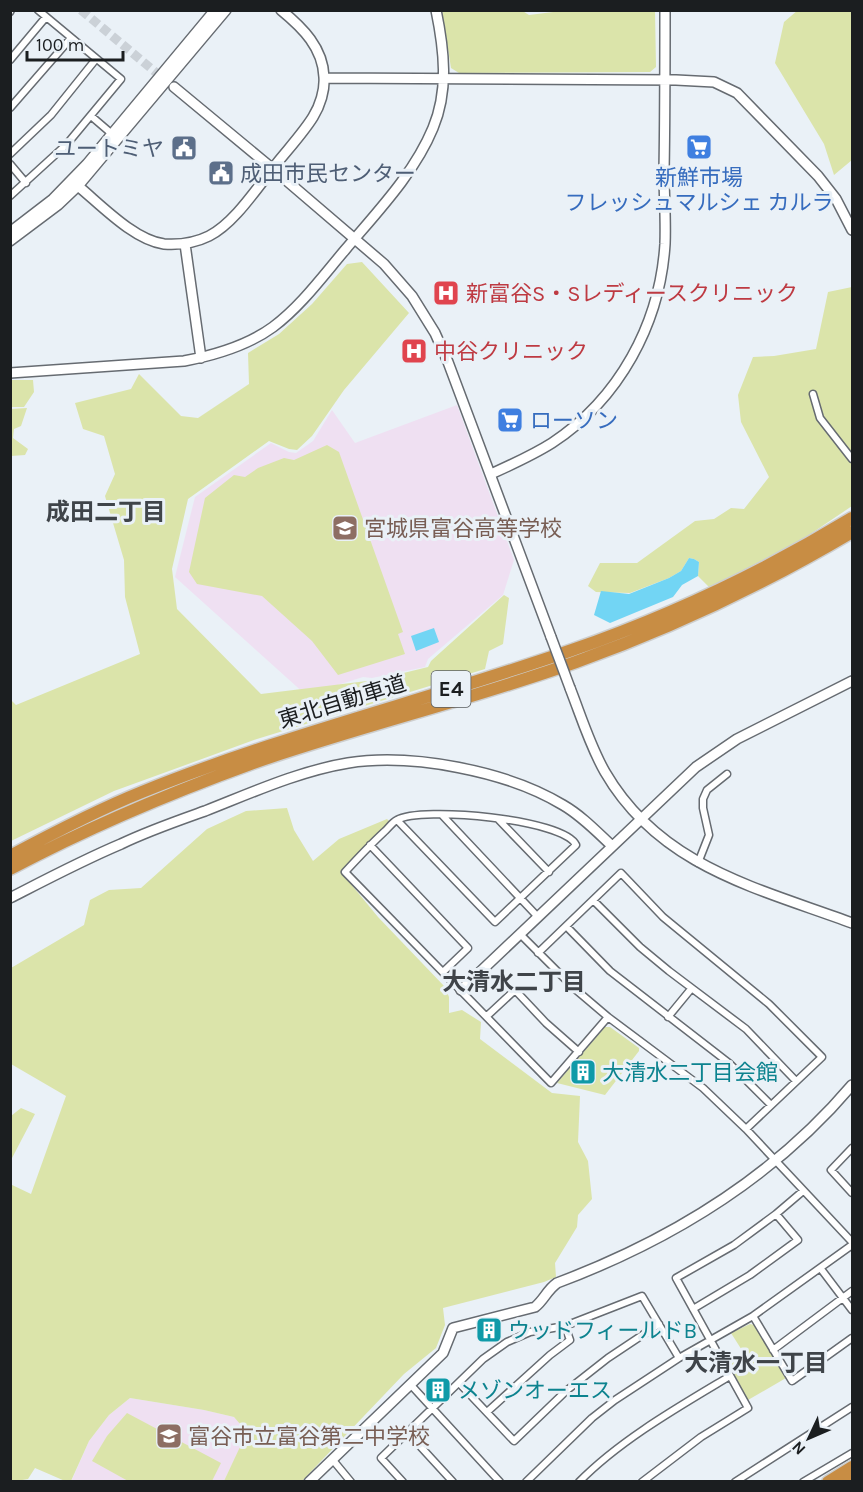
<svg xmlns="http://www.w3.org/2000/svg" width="863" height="1492" viewBox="0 0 863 1492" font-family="Karla,'Noto Sans JP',sans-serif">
<rect width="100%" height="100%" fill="#eaf1f7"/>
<path fill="#efe0f2" d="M457 405 514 560 503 595 428 659 425 667 372 678 363 677 306 695 175 577 195 497 271 443 289 452 296 453 313 441 332 410 355 443Z
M130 1398 204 1410 234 1417 248 1432 224 1481 71 1482 89 1441 109 1415Z"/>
<path fill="#dbe4aa" d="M521 10 529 15 569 10 655 11 656 67 650 72 459 73 451 68 442 11Z
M798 10 852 11V160L834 175 824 144 775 63 784 22Z
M362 262 409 313 344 390 312 436 297 450 289 449 269 441 188 499 172 569 177 609 261 694 375 680 428 667 431 661 504 595 509 598 503 644 489 651 485 669 257 739 114 791 11 841V700L16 705 140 654 125 597 124 560 105 496 115 474 104 436 83 429 75 403 131 389 139 374 181 416 198 418 249 384 248 353 279 334 312 304 347 264Z
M852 287V506L803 539 710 588 698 576 699 562 694 559 689 558 681 571 669 578 630 593 596 592 588 586 600 563H637L695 521 714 519 731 508 744 509 769 477 741 422 738 395 753 357 774 356 816 349 828 292Z
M11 380H33L34 392 24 407H11Z
M27 408 21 426 14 429 13 438 28 449 25 455 11 456V409Z
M327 445 339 452 403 632 398 634 405 654 338 675 312 641 262 596 197 584 189 572 205 498 234 475 245 477 258 468 284 458 294 460Z
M287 808 294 830 313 861 339 839 387 819 391 823 341 872 378 917 445 987 449 997V1013L462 1010 481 1022 480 1039 552 1093 580 1096 578 1142 588 1161 592 1199 578 1215 577 1227 555 1263 556 1277 544 1282 443 1308 445 1325 436 1348 404 1374 302 1481H224L247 1432 234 1417 204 1410 130 1398 109 1415 89 1441 71 1481H65L35 1468 28 1479 11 1482 10 1184 31 1194 66 1096 11 1064V968L84 925 90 900 109 890 141 888 207 829 246 811Z
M605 1027H610L639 1048V1051L605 1095 557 1083Z
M21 1108 35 1114 11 1160V1116Z
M750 1324 754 1325 786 1378 748 1400 729 1365 745 1355 731 1333Z
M127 1413 221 1463 212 1481H128L92 1461 107 1436Z"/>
<path fill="#72d5f4" d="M689 558 694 559 699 562 698 576 682 585 673 597 610 623 594 615 601 591 629 594 669 578 681 571Z
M434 628 439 642 416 651 411 636Z"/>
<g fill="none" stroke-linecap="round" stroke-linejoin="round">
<path stroke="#cbd1d7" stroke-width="9" stroke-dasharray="9 4.5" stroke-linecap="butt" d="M81 10 165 80"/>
<defs>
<path id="street" d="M10 12 11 10
M10 60 46 17
M10 108 71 38
M91 116 112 134
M10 154 51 115 96 59
M10 164 26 183
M10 196 67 144 121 79 38 10
M813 394 820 418 852 459
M442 815 538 917
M498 819 549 872
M397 820 495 922 576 845C564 819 421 806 397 820 392 822 388 829 384 832 370 845 357 859 345 872L551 1083 608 1017
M370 845 468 948 443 972
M698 863 709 835 703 808V799L707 790 727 774
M593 900 640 947 669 971 746 1029 796 1081
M566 926 610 971 729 1063 771 1105
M520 934 575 989 608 1017 703 1088 746 1129 852 1242
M538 953 621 873 663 917 769 1004 822 1057 746 1129
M487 1016 515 990 546 1023 579 1052
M668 1017 691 989
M852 1148 831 1170 852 1193
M821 1269 852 1310
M693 1309 750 1275 798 1240 776 1214
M753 1316 792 1381 852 1338
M773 1350 852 1291
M459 1383 514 1441 566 1391 608 1358 659 1324
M410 1384 500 1482
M487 1412 550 1355 570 1340 565 1326
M408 1433 453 1482
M332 1459 351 1482
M403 1482 381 1458 483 1359 507 1342 530 1332 565 1326 642 1296 679 1358
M526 1482 592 1418 615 1400 679 1358 753 1316 852 1245
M579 1482C620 1440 680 1406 730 1376
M642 1482 701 1437 748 1408 676 1278 734 1245 776 1214 803 1191
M735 1482 852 1407
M803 1482 852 1453"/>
<path id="secondary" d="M324 78 676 80 714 82 737 93 818 176 836 199 852 230
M174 87 273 169 384 264 412 296 435 333 448 362 551 637
M78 186C101 205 134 240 164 244 179 245 195 243 209 236 235 223 258 186 277 163 289 148 303 133 313 117 320 106 325 90 324 77 323 48 303 28 281 10
M10 232 53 199 87 164 215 10
M10 241 58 205 78 186 226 10
M185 244 201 358
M10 373 184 361C216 355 247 346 273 327 301 306 322 277 345 250 377 212 414 174 433 128 449 90 444 49 436 10
M491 474C511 465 533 455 552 443 619 399 660 324 665 244 666 219 664 195 664 171 665 117 665 64 665 10
M570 688C581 716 590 746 605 772 660 867 758 888 852 923
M10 898C47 879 83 860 121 844 148 831 177 821 205 811 251 793 299 771 348 763 412 753 507 771 563 805 582 816 597 832 612 846
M461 990 696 767 737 739 852 681
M309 1482 443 1353 453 1328 535 1307C544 1300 547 1290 557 1283 669 1241 774 1177 852 1085"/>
<path id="highway" d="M10 856C53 833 97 810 142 792 282 735 429 700 572 650 670 616 763 572 852 518
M10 869C89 827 170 793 253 763 360 726 470 700 576 662 672 628 764 584 852 532
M828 1482 852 1467
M845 1482 852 1477"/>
</defs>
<use href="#street" stroke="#666b71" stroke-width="9"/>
<use href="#secondary" stroke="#666b71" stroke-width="12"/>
<use href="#highway" stroke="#cdcece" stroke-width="15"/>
<use href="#street" stroke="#fff" stroke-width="6"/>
<use href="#secondary" stroke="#fff" stroke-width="9"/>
<use href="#highway" stroke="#c88d44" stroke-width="12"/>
<defs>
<path id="secondary-bridge" d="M551 637 570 688"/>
</defs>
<use href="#secondary-bridge" stroke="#666b71" stroke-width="12" stroke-linecap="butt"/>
<use href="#secondary-bridge" stroke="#fff" stroke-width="9"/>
</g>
<defs>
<symbol id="supermarket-square" viewBox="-11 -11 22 22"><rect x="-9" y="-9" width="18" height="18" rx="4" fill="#3f7fe0" stroke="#eaf1f7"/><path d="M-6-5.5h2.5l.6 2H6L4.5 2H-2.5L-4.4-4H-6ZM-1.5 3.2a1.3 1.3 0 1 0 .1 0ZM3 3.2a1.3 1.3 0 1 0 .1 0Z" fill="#fff"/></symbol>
<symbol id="civic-square" viewBox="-11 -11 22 22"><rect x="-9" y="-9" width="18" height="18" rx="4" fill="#5c6f8a" stroke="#eaf1f7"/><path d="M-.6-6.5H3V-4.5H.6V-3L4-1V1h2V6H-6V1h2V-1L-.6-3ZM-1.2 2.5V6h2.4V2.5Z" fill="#fff"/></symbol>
<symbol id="hospital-square" viewBox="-11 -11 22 22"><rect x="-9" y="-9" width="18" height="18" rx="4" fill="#e0444e" stroke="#eaf1f7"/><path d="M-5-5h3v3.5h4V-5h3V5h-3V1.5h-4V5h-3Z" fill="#fff"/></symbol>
<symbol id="school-square" viewBox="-11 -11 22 22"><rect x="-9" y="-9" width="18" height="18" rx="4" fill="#8d6e63" stroke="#eaf1f7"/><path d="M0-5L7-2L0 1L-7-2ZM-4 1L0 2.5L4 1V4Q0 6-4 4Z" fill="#fff"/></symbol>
<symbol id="building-square" viewBox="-11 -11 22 22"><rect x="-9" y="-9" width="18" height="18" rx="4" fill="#0f9aa8" stroke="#eaf1f7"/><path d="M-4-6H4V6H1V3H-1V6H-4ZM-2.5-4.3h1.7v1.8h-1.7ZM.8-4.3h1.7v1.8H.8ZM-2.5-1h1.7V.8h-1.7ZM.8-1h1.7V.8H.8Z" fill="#fff"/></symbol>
</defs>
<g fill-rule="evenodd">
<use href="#supermarket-square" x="684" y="132" width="30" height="30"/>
<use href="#civic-square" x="169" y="133" width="30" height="30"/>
<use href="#civic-square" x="206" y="158" width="30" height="30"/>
<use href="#hospital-square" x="431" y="278" width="30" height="30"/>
<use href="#hospital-square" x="399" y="336" width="30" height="30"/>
<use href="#supermarket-square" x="495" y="405" width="30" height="30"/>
<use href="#school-square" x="330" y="513" width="30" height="30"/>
<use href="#building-square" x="568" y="1057" width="30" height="30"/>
<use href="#building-square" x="474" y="1315" width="30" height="30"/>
<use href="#building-square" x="423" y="1375" width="30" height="30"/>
<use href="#school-square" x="154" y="1421" width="30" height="30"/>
</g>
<g text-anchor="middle" stroke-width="6" stroke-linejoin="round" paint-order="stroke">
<rect fill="#eaf1f7" stroke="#595d60" stroke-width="1.5" x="431.5" y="671" width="39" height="36" rx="4.5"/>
<g font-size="21" font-weight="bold" fill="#1b1e20">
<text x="451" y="696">E4</text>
</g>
<g font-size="22" fill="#4e5e75" stroke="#eaf1f7" text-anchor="end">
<text x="164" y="156">ユートミヤ</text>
<text x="240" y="181" text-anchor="start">成田市民センター</text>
</g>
<g font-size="22" fill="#366cbe" stroke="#eaf1f7">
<text x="699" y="185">新鮮市場<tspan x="699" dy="25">フレッシュマルシェ カルラ</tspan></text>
<text x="530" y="428" text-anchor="start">ローソン</text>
</g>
<g font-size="22" fill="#be3a42" stroke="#eaf1f7" text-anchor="start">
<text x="466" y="301">新富谷S・Sレディースクリニック</text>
<text x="434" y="359">中谷クリニック</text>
</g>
<g font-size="22" fill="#785e54" stroke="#eaf1f7" text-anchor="start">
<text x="364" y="536">宮城県富谷高等学校</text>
<text x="188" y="1444">富谷市立富谷第二中学校</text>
</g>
<g font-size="22" fill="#1b1e20" stroke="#eaf1f7">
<text transform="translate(342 701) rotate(-17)" y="8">東北自動車道</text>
</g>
<g font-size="22" fill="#0d838f" stroke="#eaf1f7" text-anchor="start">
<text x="602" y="1080">大清水二丁目会館</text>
<text x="508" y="1338">ウッドフィールドB</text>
<text x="458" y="1398">メゾンオーエス</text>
</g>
<g font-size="24" font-weight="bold" fill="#3f4449" stroke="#eaf1f7">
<text x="106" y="520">成田二丁目</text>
<text x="514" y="990">大清水二丁目</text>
<text x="756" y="1371">大清水一丁目</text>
</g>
</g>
<rect width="863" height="1492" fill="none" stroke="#1b1e20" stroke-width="24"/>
<g transform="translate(809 1438) rotate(226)" stroke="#eaf1f7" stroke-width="4.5" paint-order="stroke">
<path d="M0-4.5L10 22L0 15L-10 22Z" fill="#1b1e20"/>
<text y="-9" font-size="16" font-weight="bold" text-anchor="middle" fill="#1b1e20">N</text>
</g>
<path d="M27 51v9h96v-9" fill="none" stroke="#1b1e20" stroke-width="3"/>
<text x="36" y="51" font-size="18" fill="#1b1e20" stroke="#eaf1f7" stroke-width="4.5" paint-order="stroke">100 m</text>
</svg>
